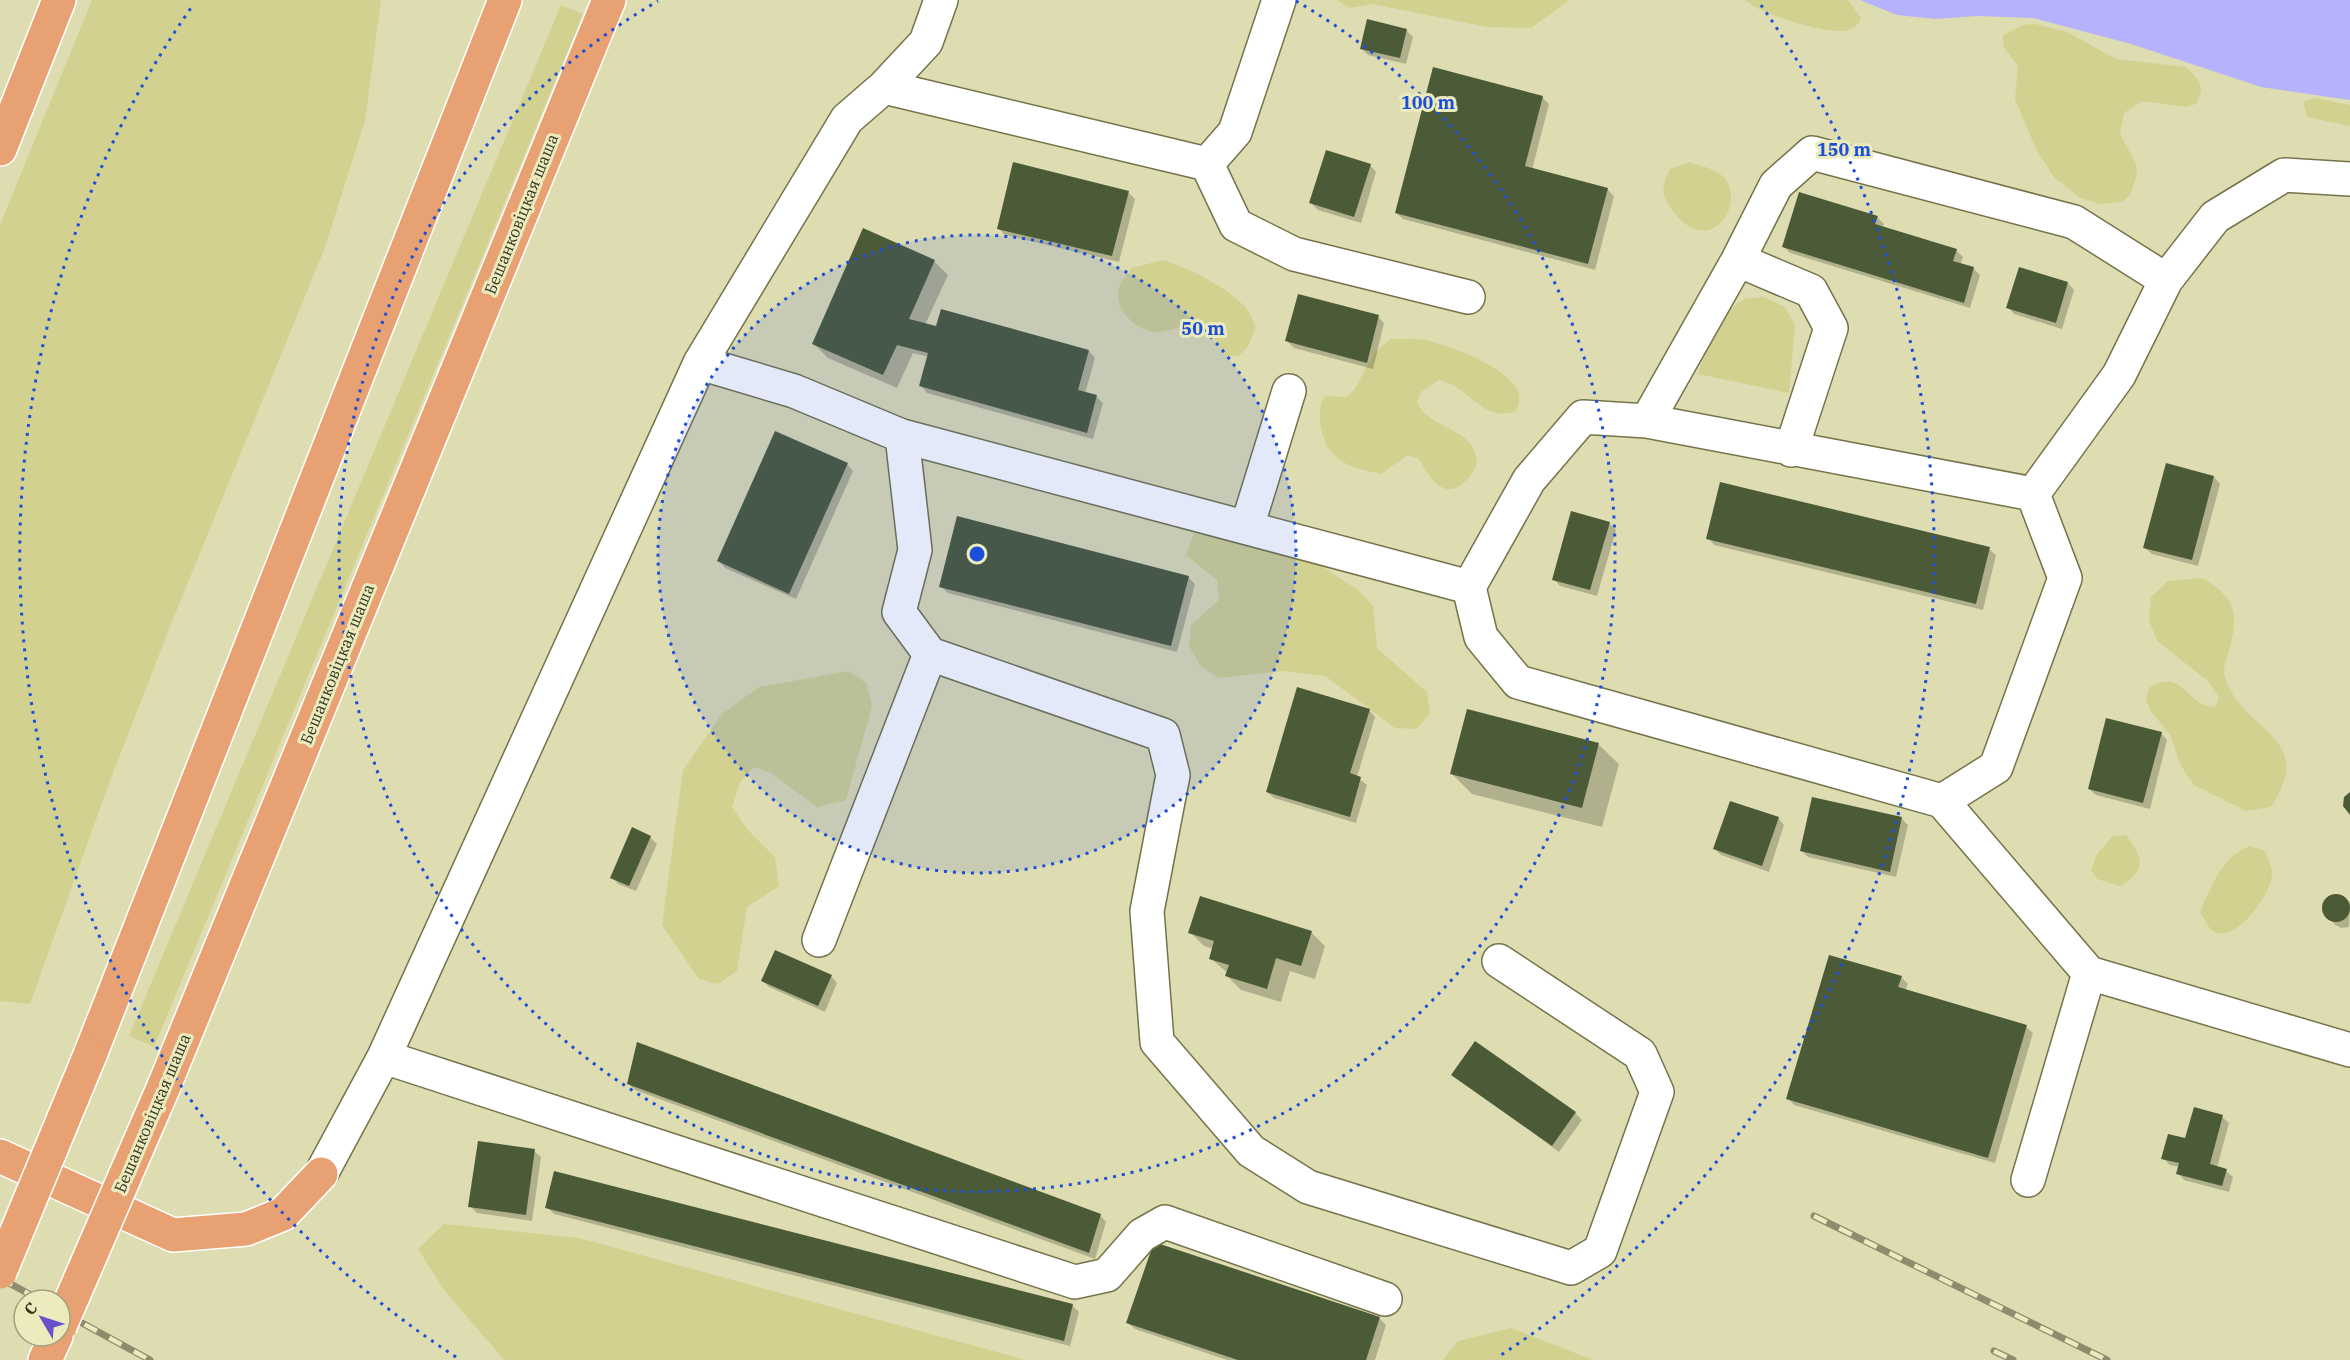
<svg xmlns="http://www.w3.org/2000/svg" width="2350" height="1360" viewBox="0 0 2350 1360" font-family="'IBM Plex Serif',serif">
<rect width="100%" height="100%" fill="#deddb1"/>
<path fill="#d2d190" d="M92 0H381L365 121 324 250 173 619 108 786 30 1004 0 1001V225Z
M1337 0H1569L1531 28 1487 27 1372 4 1350 8Z
M1745 0H1848L1861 18C1858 24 1856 28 1848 30 1830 36 1759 14 1745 0Z
M561 5 583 14 154 1047 129 1036Z
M2035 24 2067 32 2116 59 2186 67C2198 80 2207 85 2196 104L2186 107 2142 101 2124 113 2120 134 2136 164 2137 175 2130 195 2122 202 2099 204 2079 197 2054 177 2036 149 2015 99 2018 66 2003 46V35L2023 25Z
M2314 98 2350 105V126L2307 117 2303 102Z
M1690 162C1699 166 1713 168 1720 174 1751 197 1711 264 1672 210 1660 193 1662 187 1670 169Z
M1163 260C1188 268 1228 287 1245 307 1250 312 1253 321 1256 328L1247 348 1238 356H1227C1219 346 1211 331 1198 327 1184 323 1170 332 1157 332 1136 331 1113 309 1119 288 1121 281 1128 274 1132 268Z
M1764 297 1785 307 1795 325 1789 393 1698 374C1705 351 1719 315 1741 301 1746 297 1757 298 1764 297Z
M1391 339C1402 339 1414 338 1424 340 1450 345 1504 366 1517 389 1521 397 1519 404 1516 411 1483 424 1468 385 1439 380L1421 392 1417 402C1427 427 1472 429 1476 456 1478 465 1474 471 1469 477 1447 504 1431 481 1419 459L1408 455 1381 474C1366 471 1348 467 1336 457 1321 445 1314 411 1325 396L1346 397 1354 390 1375 352Z
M1194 533 1303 554 1358 590 1373 606 1377 648 1427 692 1430 713 1417 729 1395 728 1325 676 1283 671 1219 678 1201 666 1189 646 1191 625 1219 600 1217 580 1186 555Z
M2202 578C2238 598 2239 616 2228 654 2225 664 2222 671 2226 681 2246 733 2317 737 2271 807L2246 811 2194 785 2181 766 2170 735 2150 710 2146 699 2149 688C2183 666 2186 707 2215 707L2219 697 2207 680 2157 641 2149 620 2151 597 2168 581Z
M849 671 867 684 872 706 846 800 817 807 771 773 754 767 740 782 732 807 747 829 775 857 779 886 747 907 737 971 718 984 699 979 662 925 683 770 722 714 759 687Z
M2126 835C2144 858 2147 871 2120 886L2097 879 2091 870 2097 854 2113 836Z
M2250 846 2265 851C2267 857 2272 866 2272 873 2273 892 2235 946 2213 931 2208 928 2204 918 2200 912 2211 887 2223 855 2250 846Z
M444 1224 579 1238 1026 1360H504L445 1291 418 1249Z
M1511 1328 1593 1360H1443L1458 1341Z"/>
<path fill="#b7b2fe" d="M1860 0H2350V100L2261 87 2131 44 2033 18 1977 16 1935 19 1897 15Z"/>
<path fill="#0003" d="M1406 30 1413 37 1406 64 1368 55 1361 48Z
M1542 97 1549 104 1532 170 1607 189 1614 196 1595 270 1403 219 1396 213Z
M1370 165 1376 172 1361 223 1318 210 1311 203Z
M1128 192 1135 199 1119 262 1005 235 998 228Z
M1877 217 1884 224 1882 228 1956 250 1963 257 1960 265 1973 268 1980 275 1970 308 1790 253 1784 247Z
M934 261 948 275 925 325 1089 351 1095 358 1085 394 1097 397 1103 403 1093 439 927 393 921 386 929 357 913 353 897 388 828 358 814 344Z
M2068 283 2074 290 2062 329 2014 314 2008 307Z
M1378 317 1384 323 1373 369 1294 348 1287 341Z
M847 464 853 471 796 599 725 568 719 561Z
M2167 465 2214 477 2220 484 2198 566 2152 554 2145 548Z
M1609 523 1616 530 1597 596 1560 586 1554 579Z
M1708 538 1989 549 1996 555 1983 610 1714 545Z
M1188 577 1195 584 1177 652 948 593 941 587Z
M1369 710 1375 717 1357 777 1367 785 1356 823 1274 798 1267 792Z
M2161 733 2167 740 2150 809 2096 795 2089 789Z
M1598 744 1619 764 1602 827 1472 794 1451 773Z
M1778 818 1784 825 1769 872 1721 855 1715 849Z
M1902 819 1908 825 1896 877 1808 857 1802 851Z
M650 837 657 844 636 891 618 884 612 877Z
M2339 896 2350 904 2349 927 2341 928 2334 924 2324 910 2326 902 2331 897Z
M1190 932H1311L1325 946 1315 979 1290 971 1281 1002 1241 990 1227 976 1228 973 1210 958 1213 949 1204 946Z
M831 976 837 983 825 1012 769 987 763 981Z
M1901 977 1908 984 1905 991 2026 1027 2033 1033 1995 1163 1794 1105 1788 1098Z
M1453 1075 1575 1113 1582 1120 1559 1152Z
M628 1083 1100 1215 1106 1222 1095 1259 635 1090Z
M2222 1117 2229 1123 2217 1168 2226 1171 2233 1177 2229 1192 2184 1180 2178 1173 2179 1167 2170 1165 2163 1158Z
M534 1151 541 1157 532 1221 477 1213 470 1206Z
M547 1207 1072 1305 1079 1312 1070 1346 554 1214Z
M1155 1244 1380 1319 1386 1325 1375 1360H1227L1135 1329 1128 1323Z"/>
<path fill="#4c5b37" d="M1367 19 1407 29 1400 58 1360 49Z
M1433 67 1543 96 1525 166 1608 188 1588 264 1395 213Z
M1326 150 1371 164 1354 217 1309 203Z
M1013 162 1129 191 1112 256 997 229Z
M1799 192 1878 216 1875 224 1957 249 1953 261 1974 267 1964 303 1782 247Z
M863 228 935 260 909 319 936 326 941 309 1089 350 1078 390 1097 395 1087 433 919 386 928 353 897 345 883 375 812 344Z
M2019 267 2068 282 2056 323 2006 308Z
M1298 294 1379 315 1367 363 1285 341Z
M775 431 848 463 789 594 717 561Z
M2166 463 2214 476 2192 560 2143 548Z
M1720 482 1990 547 1976 604 1706 539Z
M1571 511 1610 522 1590 590 1552 580Z
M957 516 1189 576 1171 646 939 587Z
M1297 687 1370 709 1350 773 1361 777 1350 817 1266 792Z
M1467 709 1599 743 1582 808 1450 774Z
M2106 718 2162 732 2143 803 2088 789Z
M2350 792V815L2343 806 2344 797Z
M1812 797 1902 817 1890 872 1800 851Z
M1730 801 1779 817 1762 866 1713 849Z
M632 827 651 836 629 886 610 878Z
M2322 908a14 14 0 1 1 28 0a14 14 0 1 1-28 0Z
M1200 896 1312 931 1301 966 1276 958 1267 989 1225 976 1229 965 1209 959 1214 941 1188 933Z
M775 950 832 975 818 1006 761 981Z
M1829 955 1902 976 1898 987 2027 1025 1988 1158 1786 1099Z
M1475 1041 1576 1112 1552 1146 1451 1075Z
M637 1042 1101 1214 1089 1253 627 1084Z
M2194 1107 2223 1115 2210 1164 2227 1169 2222 1186 2176 1174 2179 1163 2161 1159 2168 1134 2185 1138Z
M478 1141 535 1149 526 1215 468 1207Z
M554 1171 1073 1304 1064 1341 545 1208Z
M1154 1242 1380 1317 1366 1360H1238L1126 1323Z"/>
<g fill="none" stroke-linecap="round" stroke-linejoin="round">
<defs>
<path id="minor" d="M884 87 1207 164 1236 225 1294 254 1468 297
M1207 164 1235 132 1279 0
M1738 260 1811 291 1831 328 1791 450
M2166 280 2215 217 2284 175 2350 179
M700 363 794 391 902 436 1469 587 1481 637 1518 682 1942 801 2089 973 2350 1050
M902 436 915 550 899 612 930 654 1163 735 1173 775 1147 911 1157 1042 1251 1151 1308 1187 1571 1268 1600 1251 1657 1092 1640 1054 1499 961
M1247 527 1289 391
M1469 587 1529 480 1583 417 1647 421 2033 494 2119 375 2166 280 2074 222 1812 153 1776 185 1738 260 1647 421
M1942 801 1996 767 2065 578 2033 494
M819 940 930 654
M384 1057 1075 1282 1107 1275 1142 1235 1165 1222 1385 1299
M321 1174 384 1057 700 363 847 119 884 87 926 42 941 0
M2028 1180 2089 973"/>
<path id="major" d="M0 149 59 0
M90 1055 505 0
M164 1086 609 0
M0 1156 173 1235 246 1229 283 1214 321 1174
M45 1360 56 1336"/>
</defs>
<use href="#minor" stroke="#74734a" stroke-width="36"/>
<use href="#major" stroke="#fff" stroke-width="36"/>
<use href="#minor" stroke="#fff" stroke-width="33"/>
<use href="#major" stroke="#e8a173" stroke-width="33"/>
<defs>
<path id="rail" d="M1814 1216 2107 1360
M0 1278 40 1300
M60 1311 150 1360
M1994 1351 2013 1360"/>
</defs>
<use href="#rail" stroke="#8d8c6d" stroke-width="7"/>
<use href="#rail" stroke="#ebebbe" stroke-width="4.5" stroke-dasharray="14" stroke-linecap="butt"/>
<defs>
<path id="major-bridge" d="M0 1272 90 1055
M60 1326 164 1086"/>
</defs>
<use href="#major-bridge" stroke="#fff" stroke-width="36" stroke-linecap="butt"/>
<use href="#major-bridge" stroke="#e8a173" stroke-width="33"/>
</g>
<circle cx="977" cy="554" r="319" fill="#1d4ed8" fill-opacity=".12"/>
<g fill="none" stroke="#1d4ed8" stroke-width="3" stroke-dasharray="3 6">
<circle cx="977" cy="554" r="319"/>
<path d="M1296 1A638 638 0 1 1 658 1"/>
<path d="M456 1357A957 957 0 0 1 193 5M1761 5A957 957 0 0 1 1498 1357"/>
</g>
<g text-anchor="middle" stroke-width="6" stroke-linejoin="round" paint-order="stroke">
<g font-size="16" fill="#353523" stroke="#ebebbe">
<text transform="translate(521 214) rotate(-68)" y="6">Бешанковіцкая шаша</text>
<text transform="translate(337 664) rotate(-68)" y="6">Бешанковіцкая шаша</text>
<text transform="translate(152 1113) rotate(-67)" y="6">Бешанковіцкая шаша</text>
</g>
</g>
<circle cx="977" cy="554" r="9" fill="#1d4ed8" stroke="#ebebbe" stroke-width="3"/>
<g font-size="18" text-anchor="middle" font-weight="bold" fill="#1d4ed8" stroke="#ebebbe" stroke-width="6" stroke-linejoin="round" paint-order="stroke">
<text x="1428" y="109">100 m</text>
<text x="1844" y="156">150 m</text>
<text x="1203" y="335">50 m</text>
</g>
<g transform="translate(42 1318) rotate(309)"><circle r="28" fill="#ebebbe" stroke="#a2a280" stroke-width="1.5"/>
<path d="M0-4.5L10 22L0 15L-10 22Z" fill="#6851ca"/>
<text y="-9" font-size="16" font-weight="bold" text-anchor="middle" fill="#353523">С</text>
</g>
</svg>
